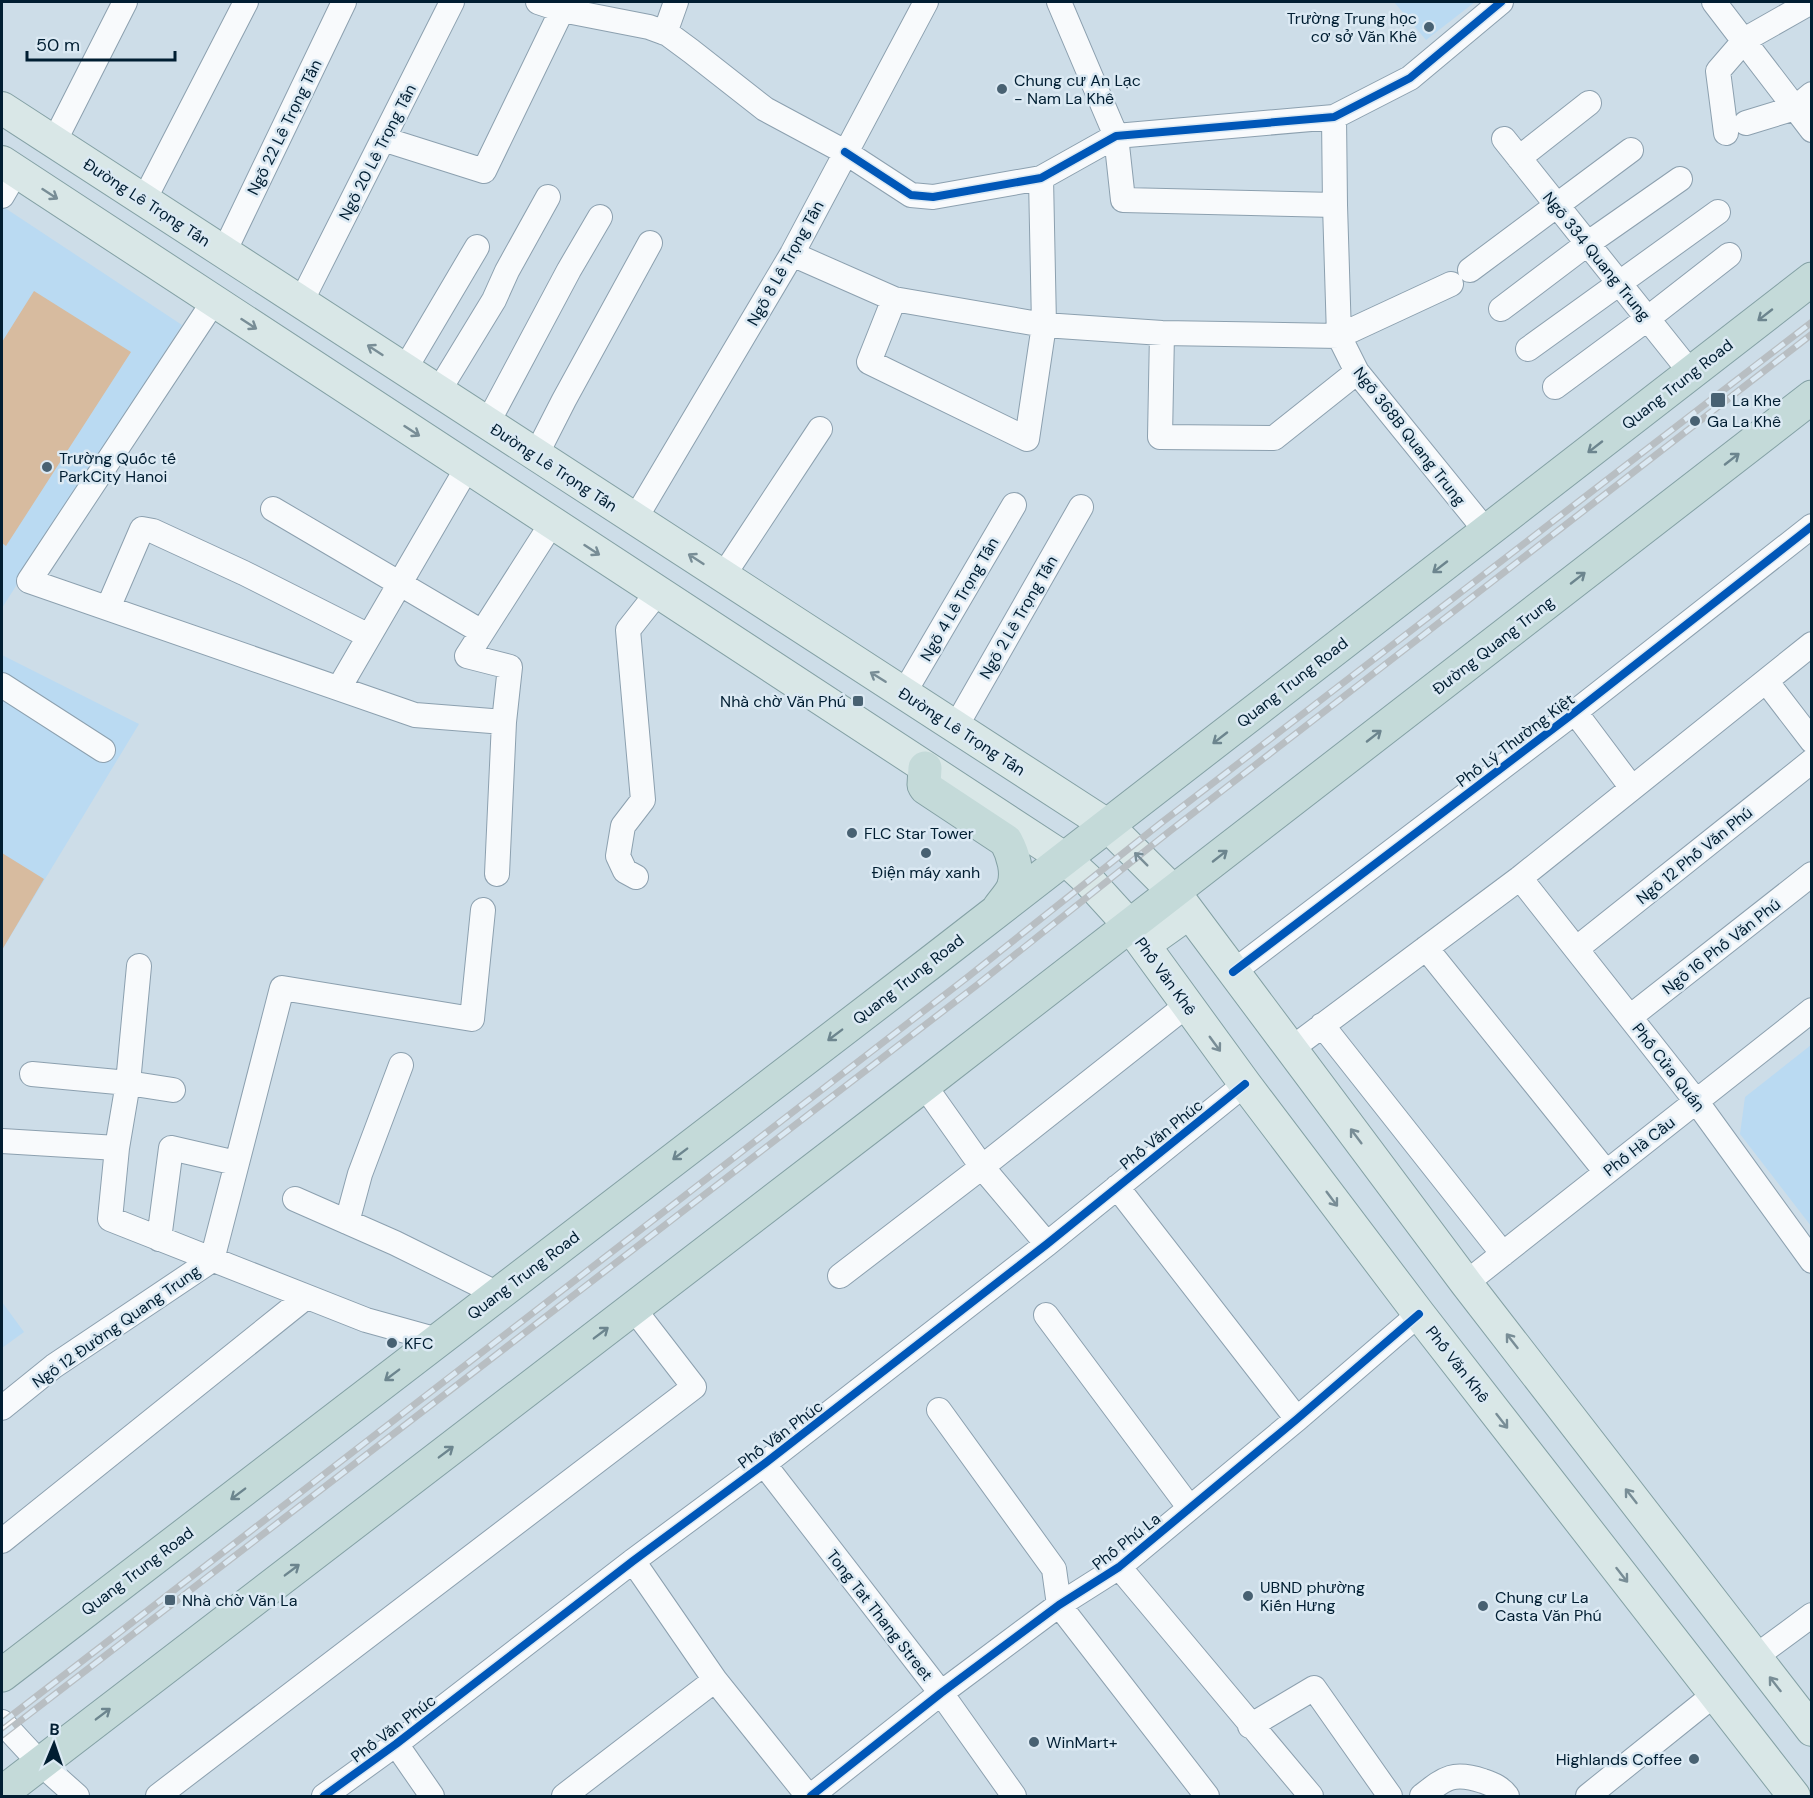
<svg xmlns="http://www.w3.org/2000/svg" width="1813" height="1798" viewBox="0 0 1813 1798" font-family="'DM Sans',sans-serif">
<rect width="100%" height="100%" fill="#cddde8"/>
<path fill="#badaf2" d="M1394 2H1475L1426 40Z
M2 206 182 325 2 608Z
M2 655 139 724 2 950Z
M1811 1045V1226L1740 1134 1745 1097Z
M2 1302 24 1332 2 1348Z"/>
<path fill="#d7bb9f" d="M34 291 131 352 6 546 2 543V342Z
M2 853 44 879 2 950Z"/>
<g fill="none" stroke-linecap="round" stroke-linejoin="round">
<defs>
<path id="minor" d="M538 2 562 10 649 27 668 34 691 51 765 109 845 152 911 195 933 197 1041 178 1116 136 1334 117 1410 78 1501 2
M1059 2 1116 136 1123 200 1335 205
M1714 2 1812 130
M665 33 676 2
M1744 40 1811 2
M1334 117 1335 205 1339 336 1357 372 1486 531
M1746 123 1795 108 1812 94
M1726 133 1718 71 1737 49 1746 44
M383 139 484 171 562 10
M1504 139 1691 373
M54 142 125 2
M1519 158 1589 103
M2 196 16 172
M144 200 246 2
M224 252 344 2
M792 254 894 299 1044 325 1162 333 1339 336 1451 284
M1470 270 1631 150
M894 299 869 362 1027 439 1044 325 1041 178
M214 301 29 581 415 715 504 722
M301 302 452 2
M1501 309 1587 244 1680 179
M1162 333 1160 437 1274 438 1357 372
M1528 349 1718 212
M405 369 477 247
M1555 387 1647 319 1729 255
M438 392 494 300 507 271 548 197
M487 424 569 270 600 217
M536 455 564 400 650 243
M273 509 482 632
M635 519 792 254 926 2
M723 576 820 429
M108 608 142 529 153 531 244 573 369 636
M1766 681 1812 741
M2 685 103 750
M339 688 467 468
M904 693 1014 505
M1575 712 1632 788
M955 728 1081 507
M497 874 504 722 510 667 467 656 552 523
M636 877 625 871 618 856 623 826 643 800 628 630 658 592
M1520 878 1696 1101 1812 1261
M1426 948 1606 1172
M1576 949 1812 761
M139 966 128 1083 117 1148 110 1219 366 1320 438 1340
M1233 972 1575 712 1812 526
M1630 1017 1812 874
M1322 1025 1503 1254
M1291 1049 1520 878 1812 644
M32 1074 128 1083 173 1090
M924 1085 982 1167 1047 1244
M2 1141 117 1148
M1117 1187 1297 1419
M295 1199 395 1243 498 1294
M347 1222 360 1174 401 1065
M159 1239 171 1148 236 1163
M212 1260 282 988 472 1019 483 910
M840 1276 982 1167 1187 1005
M1466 1283 1812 1010
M1046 1315 1189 1507
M2 1408 54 1366 212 1260
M939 1410 1054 1569 1059 1605 1207 1796
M764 1464 941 1693 1014 1796
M2 1541 306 1297
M633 1561 715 1680 808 1796
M1119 1567 1311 1796
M1755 1657 1812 1615
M2 1722 40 1763 77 1796
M1250 1726 1314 1688 1390 1796
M396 1744 432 1796
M158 1796 694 1387 633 1308
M324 1796 396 1744 633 1561 764 1464 1047 1244 1245 1084
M564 1796 715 1680
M811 1796 941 1693 1059 1605 1119 1567 1297 1419 1419 1314
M1422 1796C1445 1778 1453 1771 1483 1781 1494 1785 1500 1787 1507 1796
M1588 1796 1715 1694"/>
<path id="major" d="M2 108 1107 825 1174 892 1466 1283 1812 1730
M2 162 1064 858 1089 881 1130 926 1245 1084 1419 1314 1794 1796
M1144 945 1189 913"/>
<path id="highway" d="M925 768 924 785 926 788 1006 841C1013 854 1019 873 1013 888 1010 895 1003 902 999 908
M2 1675 930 963 1812 279
M2 1793 924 1085 1812 397"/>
</defs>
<use href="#minor" stroke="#8ca0af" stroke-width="26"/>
<use href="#major" stroke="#84a1a5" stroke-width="34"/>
<use href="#highway" stroke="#84a1a5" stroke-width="35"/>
<use href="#minor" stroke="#f8fafc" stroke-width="24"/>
<use href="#major" stroke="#d9e7e7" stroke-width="32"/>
<use href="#highway" stroke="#c4dad9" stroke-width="33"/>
<defs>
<path id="rail" d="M2 1723 969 976 1161 823 1812 322
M2 1735 977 985 1170 831 1812 334"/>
</defs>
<use href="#rail" stroke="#b8bec2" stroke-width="7"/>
<use href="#rail" stroke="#dbe9f3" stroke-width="4.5" stroke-dasharray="14" stroke-linecap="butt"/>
<defs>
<path id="cycleway" d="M845 152 911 195 933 197 1041 178 1116 136 1334 117 1410 78 1501 2
M1233 972 1575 712 1812 526
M324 1796 396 1744 633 1561 764 1464 1047 1244 1245 1084
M811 1796 941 1693 1059 1605 1119 1567 1297 1419 1419 1314"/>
</defs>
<use href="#cycleway" stroke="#dbe9f3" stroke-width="11"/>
<use href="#cycleway" stroke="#0057b8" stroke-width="8"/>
</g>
<defs><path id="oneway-shaft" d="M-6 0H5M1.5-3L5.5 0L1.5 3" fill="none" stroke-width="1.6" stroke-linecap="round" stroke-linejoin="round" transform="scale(1.5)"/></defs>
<g stroke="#788d96">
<use href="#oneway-shaft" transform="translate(50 194) rotate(33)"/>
<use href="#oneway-shaft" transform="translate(249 324) rotate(33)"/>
<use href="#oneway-shaft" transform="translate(375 350) rotate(-147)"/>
<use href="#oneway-shaft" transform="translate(412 431) rotate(33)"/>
<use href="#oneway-shaft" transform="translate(592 550) rotate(33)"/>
<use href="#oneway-shaft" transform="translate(696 559) rotate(-147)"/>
<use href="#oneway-shaft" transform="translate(878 677) rotate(-148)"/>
<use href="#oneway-shaft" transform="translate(1141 859) rotate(-135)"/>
<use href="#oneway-shaft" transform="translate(1215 1044) rotate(54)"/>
<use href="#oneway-shaft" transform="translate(1356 1136) rotate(-127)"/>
<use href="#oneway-shaft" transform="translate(1332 1199) rotate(53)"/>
<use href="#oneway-shaft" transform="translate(1512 1341) rotate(-128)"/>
<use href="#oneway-shaft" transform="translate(1502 1421) rotate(52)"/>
<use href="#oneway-shaft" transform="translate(1631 1496) rotate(-128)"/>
<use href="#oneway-shaft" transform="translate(1622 1575) rotate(52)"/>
<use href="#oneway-shaft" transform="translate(1775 1684) rotate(-128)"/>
</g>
<g stroke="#6c858e">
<use href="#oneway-shaft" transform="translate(1765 315) rotate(142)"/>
<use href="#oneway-shaft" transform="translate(1595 447) rotate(142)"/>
<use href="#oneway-shaft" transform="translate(1732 459) rotate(-38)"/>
<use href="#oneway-shaft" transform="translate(1440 567) rotate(142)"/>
<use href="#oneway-shaft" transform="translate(1578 578) rotate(-38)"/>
<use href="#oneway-shaft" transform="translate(1374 736) rotate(-38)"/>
<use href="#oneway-shaft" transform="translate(1220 738) rotate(142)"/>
<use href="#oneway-shaft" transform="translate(1220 856) rotate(-38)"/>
<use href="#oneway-shaft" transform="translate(835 1035) rotate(143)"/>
<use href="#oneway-shaft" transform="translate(680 1154) rotate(143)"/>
<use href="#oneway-shaft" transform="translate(601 1333) rotate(-37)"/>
<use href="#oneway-shaft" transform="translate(392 1375) rotate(143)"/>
<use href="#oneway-shaft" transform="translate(446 1452) rotate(-37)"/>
<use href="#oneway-shaft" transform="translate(238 1494) rotate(143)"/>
<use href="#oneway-shaft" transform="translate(292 1570) rotate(-37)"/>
<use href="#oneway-shaft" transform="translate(103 1714) rotate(-37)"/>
</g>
<g fill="#486172" stroke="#dbe9f3" stroke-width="2">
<circle cx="1429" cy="27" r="6"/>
<circle cx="1002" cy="89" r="6"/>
<rect x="1710" y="392" width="16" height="16" rx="3"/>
<circle cx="1695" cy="421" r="6"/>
<circle cx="47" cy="467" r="6"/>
<rect x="852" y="695" width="12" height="12" rx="3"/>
<circle cx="852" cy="833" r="6"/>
<circle cx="926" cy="853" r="6"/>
<circle cx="392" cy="1343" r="6"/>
<circle cx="1248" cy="1596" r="6"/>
<rect x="164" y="1594" width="12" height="12" rx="3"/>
<circle cx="1483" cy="1606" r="6"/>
<circle cx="1034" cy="1742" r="6"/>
<circle cx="1694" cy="1759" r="6"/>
</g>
<g text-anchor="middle" stroke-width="5" stroke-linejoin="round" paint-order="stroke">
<g font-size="16" fill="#011e32" stroke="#dbe9f3" text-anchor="start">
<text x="1417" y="24" text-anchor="end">Trường Trung học<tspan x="1417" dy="18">cơ sở Văn Khê</tspan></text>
<text x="1014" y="86">Chung cư An Lạc<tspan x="1014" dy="18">- Nam La Khê</tspan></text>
<text x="1732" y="406">La Khe</text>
<text x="1707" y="427">Ga La Khê</text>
<text x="59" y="464">Trường Quốc tế<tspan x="59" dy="18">ParkCity Hanoi</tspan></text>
<text x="846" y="707" text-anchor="end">Nhà chờ Văn Phú</text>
<text x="864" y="839">FLC Star Tower</text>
<text x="926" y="878" text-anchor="middle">Điện máy xanh</text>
<text x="404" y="1349">KFC</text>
<text x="1260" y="1593">UBND phường<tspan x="1260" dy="18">Kiến Hưng</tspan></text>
<text x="1495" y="1603">Chung cư La<tspan x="1495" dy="18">Casta Văn Phú</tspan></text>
<text x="182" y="1606">Nhà chờ Văn La</text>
<text x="1046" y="1748">WinMart+</text>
<text x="1682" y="1765" text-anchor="end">Highlands Coffee</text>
</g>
<g font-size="16" fill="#011e32" stroke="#dbe9f3">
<text transform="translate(284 127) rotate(-64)" y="6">Ngõ 22 Lê Trọng Tấn</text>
<text transform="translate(377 152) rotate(-63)" y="6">Ngõ 20 Lê Trọng Tấn</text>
<text transform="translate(147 202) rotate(33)" y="6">Đường Lê Trọng Tấn</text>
<text transform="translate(1597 256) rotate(51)" y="6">Ngõ 334 Quang Trung</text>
<text transform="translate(785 263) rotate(-61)" y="6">Ngõ 8 Lê Trọng Tấn</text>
<text transform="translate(1677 384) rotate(-38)" y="6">Quang Trung Road</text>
<text transform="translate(1410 436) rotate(52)" y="6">Ngõ 368B Quang Trung</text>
<text transform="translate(554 467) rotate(33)" y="6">Đường Lê Trọng Tấn</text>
<text transform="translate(959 599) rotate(-60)" y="6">Ngõ 4 Lê Trọng Tấn</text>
<text transform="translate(1018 617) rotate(-60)" y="6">Ngõ 2 Lê Trọng Tấn</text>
<text transform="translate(1493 645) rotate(-38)" y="6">Đường Quang Trung</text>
<text transform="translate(1292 682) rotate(-38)" y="6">Quang Trung Road</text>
<text transform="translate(962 731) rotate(33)" y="6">Đường Lê Trọng Tấn</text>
<text transform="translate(1515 740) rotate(-37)" y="6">Phố Lý Thường Kiệt</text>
<text transform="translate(1694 855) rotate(-39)" y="6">Ngõ 12 Phố Văn Phú</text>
<text transform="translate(1721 946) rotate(-38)" y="6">Ngõ 16 Phố Văn Phú</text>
<text transform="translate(1166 976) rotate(54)" y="6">Phố Văn Khê</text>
<text transform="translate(908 979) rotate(-38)" y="6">Quang Trung Road</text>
<text transform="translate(1669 1067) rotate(52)" y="6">Phố Cửa Quán</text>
<text transform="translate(1161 1134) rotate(-39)" y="6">Phố Văn Phúc</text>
<text transform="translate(1639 1146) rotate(-38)" y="6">Phố Hà Cầu</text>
<text transform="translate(523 1275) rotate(-37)" y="6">Quang Trung Road</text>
<text transform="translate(116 1326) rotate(-35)" y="6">Ngõ 12 Đường Quang Trung</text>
<text transform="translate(1458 1364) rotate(52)" y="6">Phố Văn Khê</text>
<text transform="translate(780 1434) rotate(-37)" y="6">Phố Văn Phúc</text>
<text transform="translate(1126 1541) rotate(-38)" y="6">Phố Phú La</text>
<text transform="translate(137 1571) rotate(-37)" y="6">Quang Trung Road</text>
<text transform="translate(880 1615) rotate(52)" y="6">Tong Tat Thang Street</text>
<text transform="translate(393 1728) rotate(-37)" y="6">Phố Văn Phúc</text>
</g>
</g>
<rect width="1813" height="1798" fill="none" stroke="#011e32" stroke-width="6"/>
<g transform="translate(54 1744) rotate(2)" stroke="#dbe9f3" stroke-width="4.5" paint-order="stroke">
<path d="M0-4.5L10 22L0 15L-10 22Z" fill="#011e32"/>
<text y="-9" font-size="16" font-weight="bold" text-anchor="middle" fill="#011e32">B</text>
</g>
<path d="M27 51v9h148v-9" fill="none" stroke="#011e32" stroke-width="3"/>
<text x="36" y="51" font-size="18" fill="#011e32" stroke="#dbe9f3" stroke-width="4.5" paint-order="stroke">50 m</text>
</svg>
